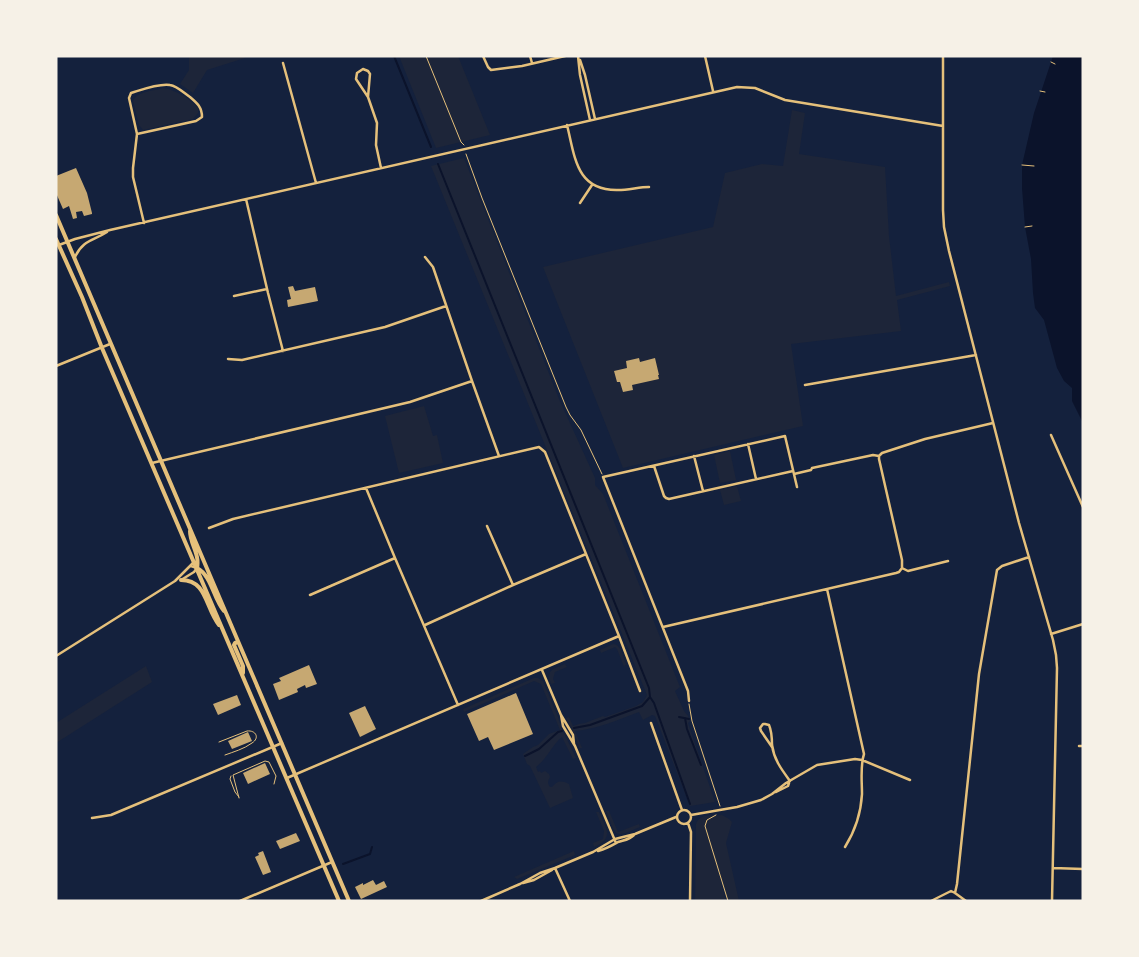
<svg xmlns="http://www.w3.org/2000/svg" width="1139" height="957" viewBox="0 0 1139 957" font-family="Karla,sans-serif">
<rect width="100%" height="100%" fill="#14213d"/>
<path fill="#1d2539" d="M189 56H244L245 58 207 70 193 93 180 84 189 70Z
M399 56H458L490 135 436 148Z
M163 88C174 89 192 100 198 108V113L193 119 143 130 139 125 133 101C137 91 154 91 163 88Z
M792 110 805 113 799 154 885 167 889 236 896 296 949 282 950 286 897 300 901 331 791 344 803 426 623 468 543 267 713 227 725 173 762 164 783 166Z
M464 158 559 399 595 478V485L603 494 680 687 675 691 684 711 688 716 690 721 688 723 715 802 690 806 655 716 652 715 643 720 639 712C618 720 597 729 575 731L582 748H579L575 735 566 718 569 717 573 726 579 724 585 723 603 716 605 717 636 706 643 702 647 695 431 166Z
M424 406 433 436 437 435 443 463 399 473 385 416Z
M730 451 736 480 720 483 714 455Z
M737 486 741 501 724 505 720 490Z
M613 644C622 645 623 657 626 664L624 667 617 649 615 647 601 653 600 650Z
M565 664 567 667 555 672 553 679 555 683 551 684 549 678 550 672 553 669Z
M146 666 152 682 56 743V723Z
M534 678H538L543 681 558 717 563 733H564L576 758 573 759 562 737C552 745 547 759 536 767L538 772 540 771 541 773 545 771 549 774 550 777C548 781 547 783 550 787H552C558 781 560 780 569 784L573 798 550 808 530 766 527 764 523 754 533 747 538 745 549 734 560 730 541 684 534 681 464 712 463 709Z
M606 811H609L618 832 639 824 640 827C612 839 617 837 606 811Z
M596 812H599C606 828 615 838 594 847L593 843 603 839 604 831Z
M722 815 729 819 732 822 726 843 739 901H728L717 867 726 901H695L696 824C700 813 712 816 722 815Z
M574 851 575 855 517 879 514 877Z"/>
<path fill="#0b132b" d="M1053 56H1083V423L1072 401V388L1064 381 1057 368 1044 320 1035 308 1033 293 1031 259 1025 227 1022 188V165L1034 113Z"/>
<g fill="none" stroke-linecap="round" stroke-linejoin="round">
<path stroke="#0b132b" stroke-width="2" d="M394 56 431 147
M438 164 649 688 650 697 642 706 590 725 574 728
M650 697 654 703 690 804
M679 717 689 719
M685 718 687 729 701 765
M525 756 539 749 558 732 562 731
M343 864 370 854 372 847"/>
</g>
<path fill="#c6a872" d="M76 168 87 193 92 213V214L84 216 82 211 76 212 77 218 73 219 69 206 63 209 56 193V176Z
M293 286 295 291 315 287 318 301 288 307 287 300 291 299 288 287Z
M639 358 640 362 655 358 659 375H658L659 379 632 385 633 390 623 392 620 382H617L614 371 627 368 626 361Z
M309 665 317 684 306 688 305 685 297 689 298 692 279 700 273 684 281 681 279 678Z
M516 693 533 734 494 750 488 737 479 741 467 714Z
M237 695 241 705 218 715 213 704Z
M365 706 376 729 360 737 349 713Z
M248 732 252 741 232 749 228 741Z
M265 763 270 774 248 784 243 773Z
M296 833 300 841 280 849 276 841Z
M263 851 271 872 263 875 255 857 259 855 258 853Z
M373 880 376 885 384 881 387 887 361 899 355 887 363 883V885Z"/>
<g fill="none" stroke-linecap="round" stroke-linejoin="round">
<path stroke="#e5c07b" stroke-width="1" d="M426 56 461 142 464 145
M1051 62 1055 64
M1040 91 1045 92
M466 154 482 198 566 407 570 415 581 430 602 474
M1022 165 1034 166
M1025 227 1032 226
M689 704 692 721 720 806
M716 815 707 820 705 826 728 901"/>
<path stroke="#e5c07b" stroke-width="1" d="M219 742 247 731C256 730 260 738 252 743 244 749 233 752 225 755
M231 776 230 779 235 792 239 797
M239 798 233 775 265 761 269 762 276 776 274 784"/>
<path stroke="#e5c07b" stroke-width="2.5" d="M483 56 488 67 491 70 522 66 565 56
M530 56 532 63
M578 56 580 75 590 120
M705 56 713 91
M943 56V210L944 227 949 251 1019 523 1053 640 1056 655 1057 668 1052 901
M580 60 585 75 595 119
M283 63 316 183
M368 97 370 74 368 71 363 69 357 73 356 79 368 97 377 123 376 145 381 168
M567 125C575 157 576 191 618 190 629 190 639 187 649 187
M137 134 196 121 202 117C202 107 197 103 190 97 184 93 177 86 170 85 159 83 141 90 131 93L129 98 137 134 133 168V177L144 223
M246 199 268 293 283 351
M580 203 592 185
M59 245 75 239 110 230 737 87 755 88 785 100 943 126
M75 257C83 240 93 241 107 232
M425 257 433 267 472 381 499 456
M234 296 267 289
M228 359 242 360 385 327 446 306
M56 366 110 344
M805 385 976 355
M1051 435 1083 507
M748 444 756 479
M694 456 703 491
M879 456V459L902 560V568
M152 463 410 402 472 381
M654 466 664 496 666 498 669 499 793 471
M794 474 811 470 812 468 873 455 879 456 882 453 925 439 993 423
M366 488 395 558 458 705
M487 526 513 585
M209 528 233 519 539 447 545 452 619 636 640 691
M181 580 194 572 197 568 191 566
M827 589 864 754C860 766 862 781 862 794 861 812 855 831 845 847
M310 595 395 558
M425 625 513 585 586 554
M663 627 896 573 899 572 902 568 908 571 948 561
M1051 634 1083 624
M56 656 175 581 193 563
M542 670 561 715 573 735 574 744
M689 701 688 691 603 477 785 436 797 487
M561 715 563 726 575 746 616 843
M651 723 682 810
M1079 746H1083
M772 747 761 731 760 728 763 724H765L769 725C772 732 772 738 772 745 774 760 782 770 790 781
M287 778 619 636
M776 792 788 786 789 783
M677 817a7 7 0 1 1 14 0a7 7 0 1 1-14 0Z
M691 815 737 807 761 800 772 794 786 783 817 765 855 759 862 760 910 780
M92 818 111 815 282 743
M688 823 691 832 690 901
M598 851C606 849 611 846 618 842 624 840 629 840 634 835
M555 868 570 901
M1053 868 1083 869
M523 883 534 880 552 870
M955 893 957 884 979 674 997 570 1002 566 1029 557
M240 901 332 862
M481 901 520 884 540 873 555 868 593 852 615 839 635 834 676 817
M931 901 951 891 955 893 966 901"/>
<path stroke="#e5c07b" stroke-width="4" d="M56 215 349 901
M56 239 82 297 102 348 339 901
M190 531C190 544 200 554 197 568
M197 568C212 576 213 598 224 611
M181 580C207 580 205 607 219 625
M238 642 235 643 234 645 243 666V673"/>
</g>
<rect width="1139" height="957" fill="none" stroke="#f6f1e7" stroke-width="115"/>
</svg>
